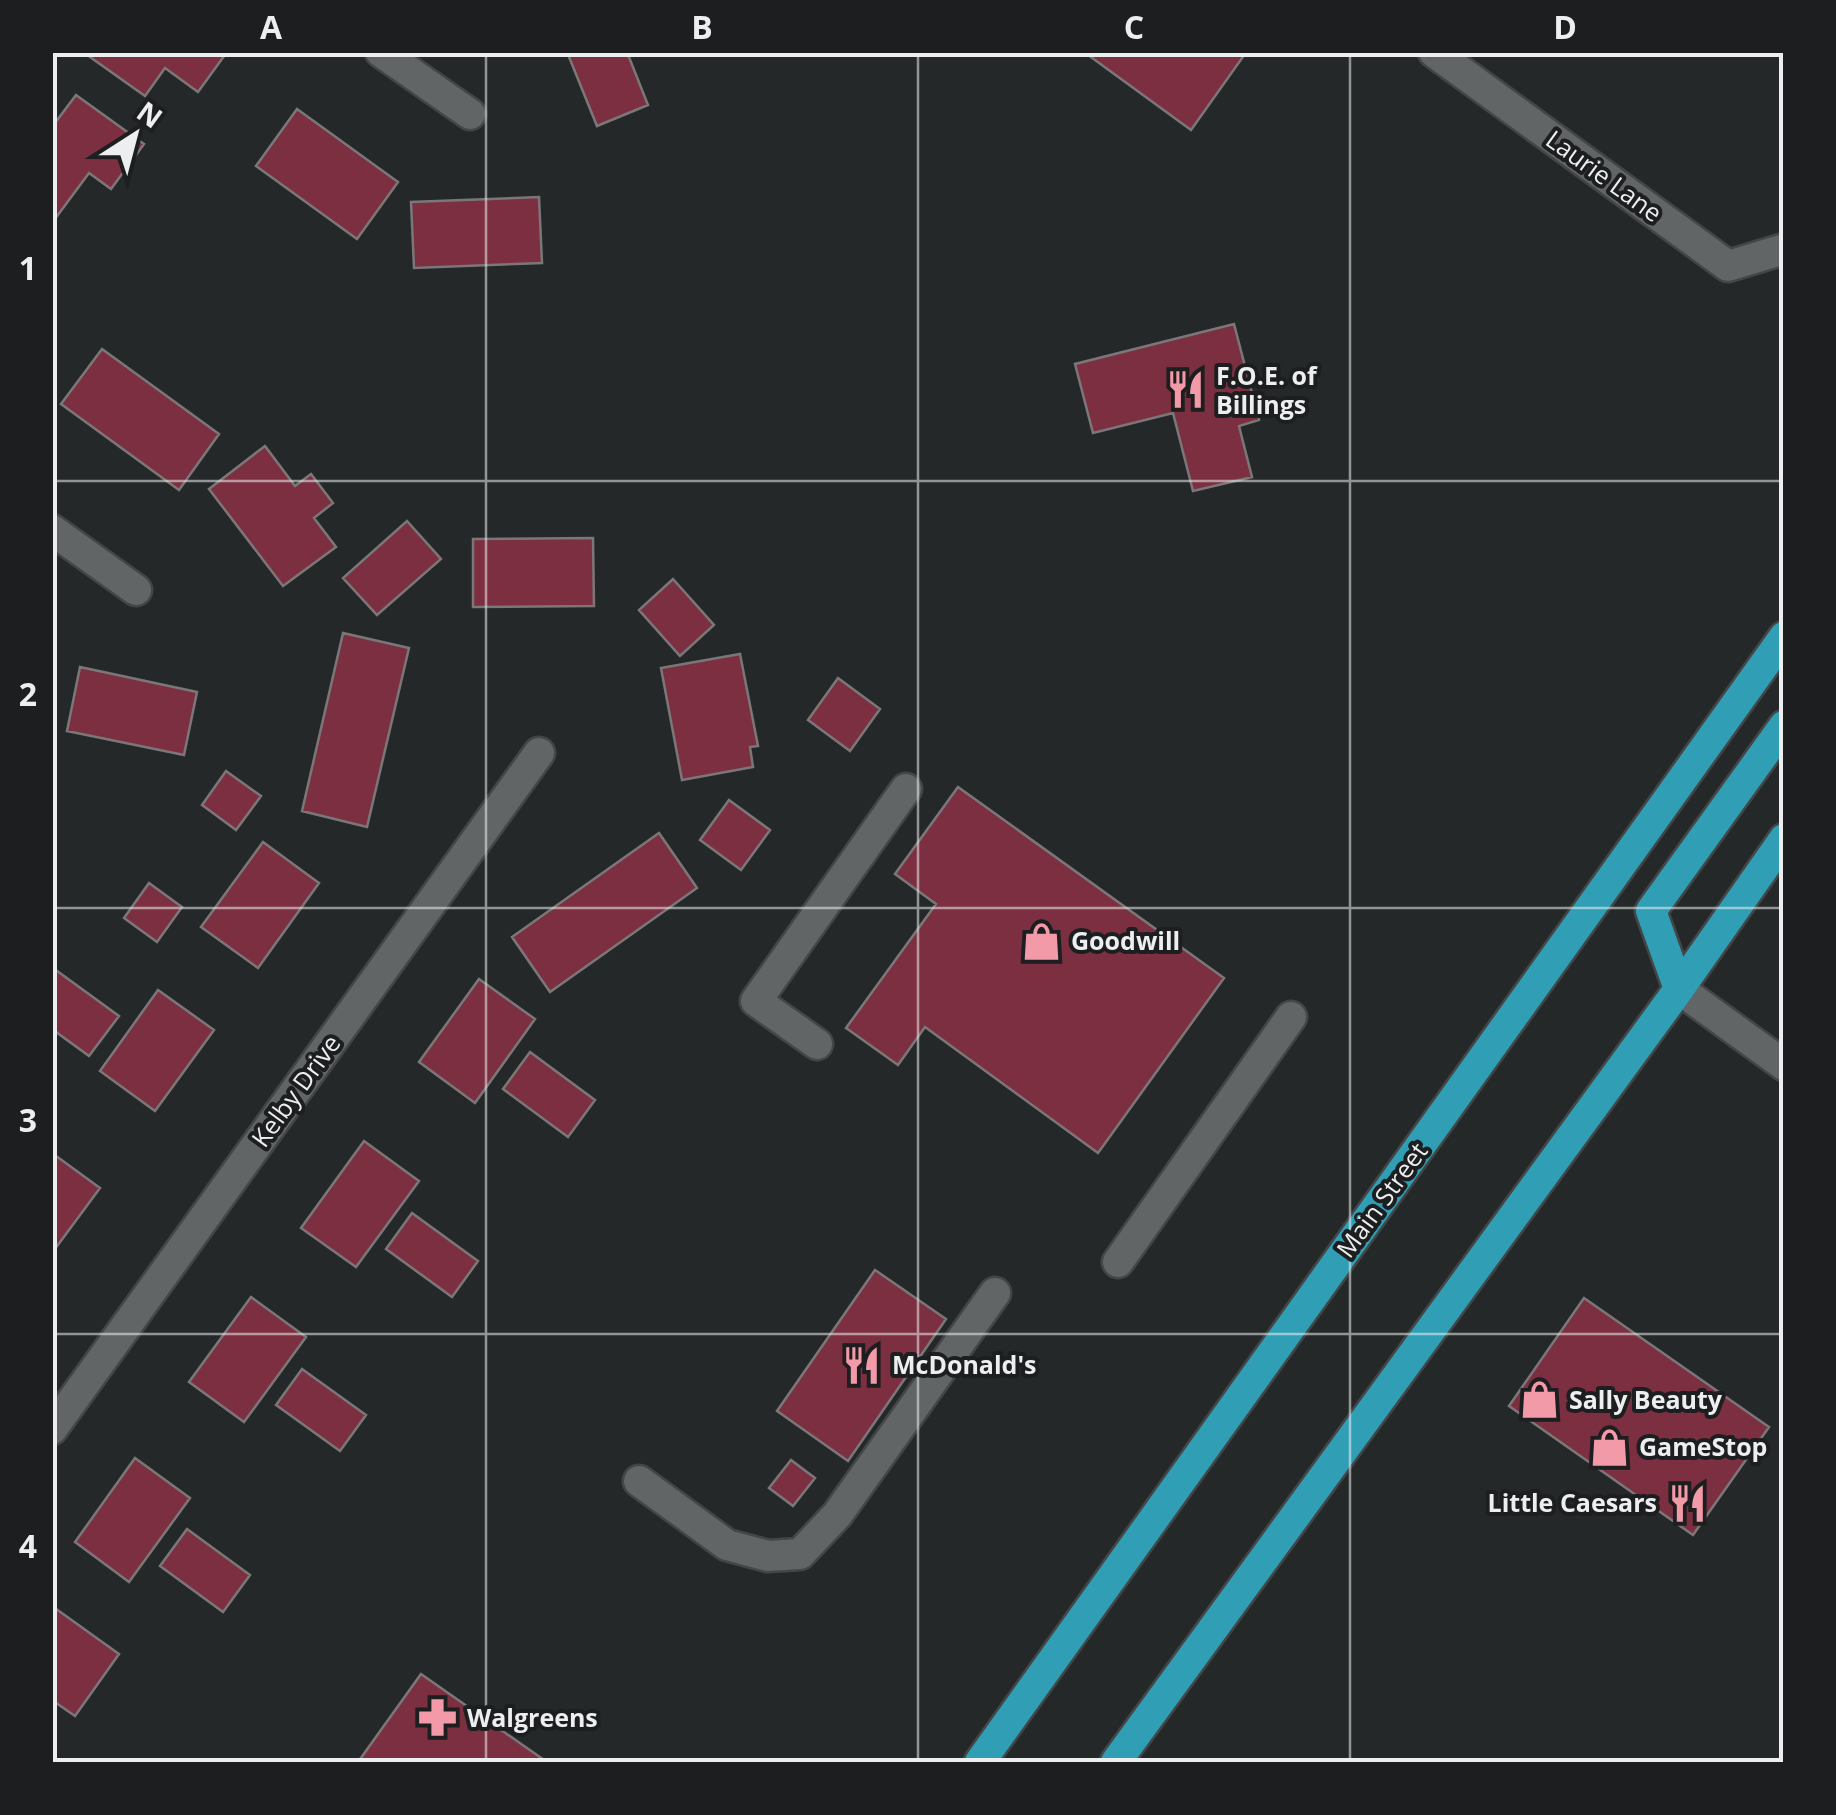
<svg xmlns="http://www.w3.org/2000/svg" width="1836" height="1815" viewBox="0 0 1836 1815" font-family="'Open Sans',sans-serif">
<rect width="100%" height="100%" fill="#252829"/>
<path fill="#7b2f41" stroke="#7b7778" stroke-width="2.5" d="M94 52H227L198 92 165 68 145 96 90 57Z
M567 52H627L648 105 597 126Z
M1084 52H1243L1245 54 1191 130Z
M76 95 144 144 111 189 89 173 52 223V127Z
M297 109 398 182 357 239 256 166Z
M539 197 542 263 414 268 411 202Z
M1234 324 1259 420 1239 426 1252 477 1193 491 1173 413 1093 433 1075 364Z
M102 349 219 434 179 490 61 404Z
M265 446 295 486 311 474 333 503 314 518 336 547 283 586 209 489Z
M407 521 441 559 377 615 343 578Z
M593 538 594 606 473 607V539Z
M673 579 714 625 680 656 639 610Z
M343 633 409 648 367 827 302 811Z
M740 654 758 746 750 747 753 767 682 780 661 668Z
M80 667 197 692 184 755 67 731Z
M838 678 880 709 850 751 808 720Z
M226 771 261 796 236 830 202 805Z
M958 787 1224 978 1098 1153 925 1027 898 1065 846 1028 936 904 895 874Z
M729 800 770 830 741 870 700 840Z
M659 833 697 888 550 992 512 937Z
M263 842 319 883 258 968 201 927Z
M149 883 182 907 157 942 124 918Z
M53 968 119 1016 89 1056 52 1029Z
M479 979 535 1019 475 1103 419 1062Z
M158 990 214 1030 155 1111 100 1071Z
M530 1052 595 1100 568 1137 503 1089Z
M364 1141 419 1181 356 1267 301 1228Z
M52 1153 100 1188 52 1253Z
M412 1213 478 1261 452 1297 386 1249Z
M875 1270 946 1319 848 1461 777 1411Z
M251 1297 306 1337 244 1422 189 1382Z
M1584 1298 1769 1427 1693 1535 1509 1406Z
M302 1369 366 1415 340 1451 276 1405Z
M135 1458 190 1498 129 1582 75 1542Z
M791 1460 815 1478 793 1506 769 1488Z
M187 1529 250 1575 223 1612 160 1566Z
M52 1606 119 1654 75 1716 52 1700Z
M421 1674 547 1762H358Z"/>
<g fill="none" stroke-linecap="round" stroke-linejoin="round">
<defs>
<path id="minor" d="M381 52 470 114
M1434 52 1728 266 1784 249
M52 530 136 590
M1679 989 1784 1065
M817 1044 756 1001 906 789
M1118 1262 1291 1017
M52 1429 539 753
M639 1481 727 1545 768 1556 800 1554 837 1515 995 1293"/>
<path id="major" d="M1679 989 1651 911 1784 726
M980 1762 1784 637
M1116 1762 1679 989 1784 839"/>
</defs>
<use href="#minor" stroke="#434647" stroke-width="35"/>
<use href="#major" stroke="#434647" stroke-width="35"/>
<use href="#minor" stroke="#626566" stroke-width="30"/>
<use href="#major" stroke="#309fb5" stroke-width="30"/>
</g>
<path fill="none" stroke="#eceeef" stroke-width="2.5" stroke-opacity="0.55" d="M486 52V1762M918 52V1762M1350 52V1762M52 481H1784M52 908H1784M52 1334H1784"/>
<defs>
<symbol id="restaurant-bare" viewBox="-9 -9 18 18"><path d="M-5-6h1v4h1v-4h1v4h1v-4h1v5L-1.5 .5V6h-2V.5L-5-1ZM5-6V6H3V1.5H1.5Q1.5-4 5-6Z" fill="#f39aa9" stroke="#1c1e1f" stroke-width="2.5" paint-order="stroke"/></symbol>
<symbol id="shop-bare" viewBox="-9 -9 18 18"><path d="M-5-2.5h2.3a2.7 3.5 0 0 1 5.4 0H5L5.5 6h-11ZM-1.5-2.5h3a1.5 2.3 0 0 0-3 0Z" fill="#f39aa9" stroke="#1c1e1f" stroke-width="2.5" paint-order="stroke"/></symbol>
<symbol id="pharmacy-bare" viewBox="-9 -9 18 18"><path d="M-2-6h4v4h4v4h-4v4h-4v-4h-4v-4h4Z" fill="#f39aa9" stroke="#1c1e1f" stroke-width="2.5" paint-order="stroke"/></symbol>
</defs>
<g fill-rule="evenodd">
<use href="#restaurant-bare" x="1158" y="362" width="55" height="55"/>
<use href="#shop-bare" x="1014" y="914" width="55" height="55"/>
<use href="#restaurant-bare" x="834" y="1338" width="55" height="55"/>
<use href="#shop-bare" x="1512" y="1372" width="55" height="55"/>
<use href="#shop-bare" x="1582" y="1420" width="55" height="55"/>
<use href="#restaurant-bare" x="1660" y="1476" width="55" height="55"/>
<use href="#pharmacy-bare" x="410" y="1690" width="55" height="55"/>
</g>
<g text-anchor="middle" stroke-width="8" stroke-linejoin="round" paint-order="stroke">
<g font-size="25" fill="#eceeef" stroke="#1c1e1f">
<text transform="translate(1604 176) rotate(36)" y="9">Laurie Lane</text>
<text transform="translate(296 1091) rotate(-54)" y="9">Kelby Drive</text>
<text transform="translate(1382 1200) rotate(-54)" y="9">Main Street</text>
</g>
<g font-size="25" font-weight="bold" fill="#eceeef" stroke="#1c1e1f" text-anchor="start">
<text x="1216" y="385">F.O.E. of<tspan x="1216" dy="29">Billings</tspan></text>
<text x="1071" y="950">Goodwill</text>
<text x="892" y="1374">McDonald's</text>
<text x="1569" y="1409">Sally Beauty</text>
<text x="1639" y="1456">GameStop</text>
<text x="1657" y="1512" text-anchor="end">Little Caesars</text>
<text x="467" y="1727">Walgreens</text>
</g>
</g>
<rect width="1836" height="1815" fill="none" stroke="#1c1e1f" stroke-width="110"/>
<g transform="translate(135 135) rotate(36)" stroke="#1c1e1f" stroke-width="8" paint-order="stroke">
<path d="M0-8L18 38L0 25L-18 38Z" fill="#eceeef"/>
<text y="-15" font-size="28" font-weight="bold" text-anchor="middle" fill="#eceeef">N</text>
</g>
<rect x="55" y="55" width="1726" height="1705" fill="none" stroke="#eceeef" stroke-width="4"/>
<g font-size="32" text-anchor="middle" font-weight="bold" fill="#eceeef">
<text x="271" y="39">A</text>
<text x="702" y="39">B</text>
<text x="1134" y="39">C</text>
<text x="1565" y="39">D</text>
<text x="28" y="280">1</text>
<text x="28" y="706">2</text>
<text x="28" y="1132">3</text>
<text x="28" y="1558">4</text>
</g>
</svg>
